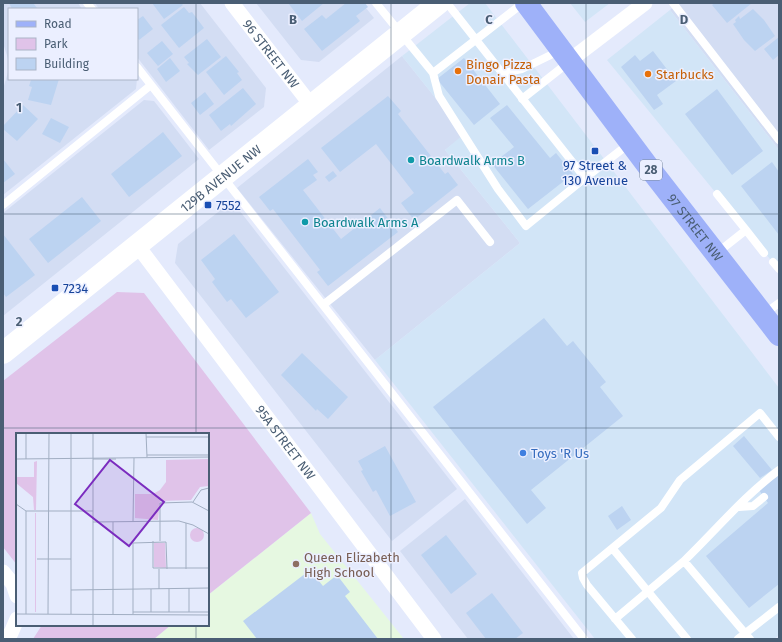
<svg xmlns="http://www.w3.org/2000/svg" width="782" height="642" viewBox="0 0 782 642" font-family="'Fira Sans',sans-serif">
<rect width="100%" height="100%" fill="#e4eafc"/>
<path fill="#d3ddf3" d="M3 3H78L82 9H9V62L3 43Z
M95 3H200L266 88 264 107 209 150 137 57V9H99Z
M256 3H362L374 18 319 62 301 60Z
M678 3H779V150L670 10Z
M402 56 465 135 445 150 520 243 375 360 237 188Z
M9 69V79H137L136 89 3 195V89Z
M144 100 154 101 199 159 3 316V213Z
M232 201 457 489 392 541 175 263 178 244Z
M465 499 574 639H468L400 551Z"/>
<path fill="#d2e5f7" d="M470 3H485L779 388V635L774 639H595L375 360 520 243 445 150 464 134 402 56Z
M570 3H610L585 22Z
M670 10 779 150V270L607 60Z"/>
<path fill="#e6f8e1" d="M311 513 320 534 404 639H154L171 625H208V595Z"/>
<path fill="#e0c3e9" d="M117 292 144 293 311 513 208 595V434H17V565L3 547V381Z
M42 625H171L154 639H33Z"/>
<path fill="#bcd3f1" d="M9 3H33L37 8 12 9Z
M152 3H181L183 5 164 19Z
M288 3H324L302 21Z
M346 3H365L368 7 356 16 360 21 322 51 304 29 322 15 326 19Z
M715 3H752L727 23 712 5Z
M184 7 189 13 192 12 204 28 179 48 161 25Z
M753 9 764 20 775 36 755 51 744 40 733 24 736 22 735 20 739 16 740 19Z
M143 16 153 29 139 40 137 38V20Z
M779 37V55L773 60 764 49Z
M207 39 221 57 198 75 187 64 189 63 184 57Z
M162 41 173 54 158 66 147 53Z
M653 51 676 81 657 95 663 104 654 110 621 67 635 55 640 61Z
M226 56 239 72 237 73 242 80 224 95 206 72Z
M170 58 180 71 166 82 157 69Z
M464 58 500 104 474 125 437 79Z
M59 79 51 105 28 100 32 87 29 86 31 80Z
M243 88 256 104 231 126 230 124 221 131 209 115Z
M717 89 763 151 732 175 685 114Z
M205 92 214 104 200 115 191 103Z
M388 96 401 111 398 114 445 174 448 172 458 185 414 220 401 203 414 193 376 144 340 172 321 148Z
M23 105 38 119 17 141 3 129V126Z
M507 105 550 158 556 153 573 174 528 209 492 164 514 147 490 118Z
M51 118 69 127 60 143 42 134Z
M163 132 182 156 129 197 111 174Z
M3 159 15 174 3 183Z
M308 159 318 172 313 175 317 180 303 190 341 239 380 208 398 232 328 286 317 272 320 270 273 209 270 211 259 197Z
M772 162 779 172V235L741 186Z
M333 171 337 176 329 182 325 177Z
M82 197 101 221 48 263 29 239Z
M3 234 35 275 6 297 3 293Z
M234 234 279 292 246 318 231 299 227 302 212 282 215 279 201 260Z
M544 318 567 346 573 341 606 382 600 387 623 416 531 490 546 508 527 524 433 407Z
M302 353 348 397 328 419 317 409 316 411 281 375Z
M744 436 772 470 760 478 733 446Z
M385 446 416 502 390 516 376 490 373 492 361 471 363 470 358 461Z
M779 475V584L749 608 706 556 768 503 759 490Z
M622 506 631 520 617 530 608 516Z
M446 535 477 574 451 594 421 555Z
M310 570 323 586 337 575 350 592 345 596 378 639H257L243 621Z
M492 593 523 633 515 639H486L466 613Z"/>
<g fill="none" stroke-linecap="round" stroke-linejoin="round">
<path stroke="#fff" stroke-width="8" d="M87 3 92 9
M376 3 433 73 523 3
M447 3 585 178 630 143
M673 3 779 140
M137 67 584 639
M433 73 439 96 498 189 526 226 585 178
M502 73 522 69 561 50
M522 99 569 62
M717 194 746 230
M3 205 151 85
M717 253 746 230 764 253
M773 262 779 269
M323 305 457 200 490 242
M764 314 779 303
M739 507 753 506 764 497
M613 549 687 639
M615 619 684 561
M632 639 587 585 583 578 582 573 661 508 680 480 760 413 779 437
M738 639 779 607
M750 639 684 561C716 530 744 496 779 470"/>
<g stroke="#fff" stroke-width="15">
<path id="s1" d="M232 3 311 105"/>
<path d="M569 61 645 3"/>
<path id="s2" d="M137 245 434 639"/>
<path d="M3 572 13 584 17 596"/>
<path d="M3 639 11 633 17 619"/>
</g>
<path stroke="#fff" stroke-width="22" id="s3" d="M3 353 439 3"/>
<path stroke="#9eb1f9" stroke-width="22" id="s4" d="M526 3 647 165 779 335"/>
</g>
<path fill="none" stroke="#4a5e74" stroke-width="1" stroke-opacity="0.55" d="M196 3V434M391 3V639M586 3V639M3 214H779M3 428H779M196 625V639"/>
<g fill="#e8710a" stroke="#ebefff" stroke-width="1.5">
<circle cx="458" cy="71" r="4"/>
<circle cx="648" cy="74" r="4"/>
</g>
<g fill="#1a4fb4" stroke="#ebefff" stroke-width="1.5">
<rect x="591" y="147" width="8" height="8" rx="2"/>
<rect x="204" y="201" width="8" height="8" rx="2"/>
<rect x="51" y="284" width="8" height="8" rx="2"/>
</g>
<g fill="#0f9aa8" stroke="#ebefff" stroke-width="1.5">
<circle cx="411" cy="160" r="4"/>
<circle cx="305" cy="222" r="4"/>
</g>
<circle fill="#3f7fe0" stroke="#ebefff" stroke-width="1.5" cx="523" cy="453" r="4"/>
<circle fill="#8d6e63" stroke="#ebefff" stroke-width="1.5" cx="296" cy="564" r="4"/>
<g text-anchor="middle" stroke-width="3" stroke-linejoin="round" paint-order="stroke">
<rect fill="#ebefff" stroke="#7a8a9e" stroke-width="1" x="640" y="160" width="22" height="20" rx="3"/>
<g font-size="12" font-weight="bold" fill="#4a5e74">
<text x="651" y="174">28</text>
</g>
<g font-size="13" fill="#4a5e74" stroke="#ebefff">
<text dy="5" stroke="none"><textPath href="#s1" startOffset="64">96 STREET NW</textPath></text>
<text dy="5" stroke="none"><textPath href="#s3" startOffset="279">129B AVENUE NW</textPath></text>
<text dy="5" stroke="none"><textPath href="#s4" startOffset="281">97 STREET NW</textPath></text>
<text dy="5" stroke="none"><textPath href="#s2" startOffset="247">95A STREET NW</textPath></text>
</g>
<g font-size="13" fill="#c56008" stroke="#ebefff" text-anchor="start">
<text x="466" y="69">Bingo Pizza<tspan x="466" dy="15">Donair Pasta</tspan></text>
<text x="656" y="79">Starbucks</text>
</g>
<g font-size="13" fill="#0d838f" stroke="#ebefff" text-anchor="start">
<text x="419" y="165">Boardwalk Arms B</text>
<text x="313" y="227">Boardwalk Arms A</text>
</g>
<g font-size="13" fill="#164399" stroke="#ebefff" text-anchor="start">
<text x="595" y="170" text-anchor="middle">97 Street &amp;<tspan x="595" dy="15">130 Avenue</tspan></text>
<text x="216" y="210">7552</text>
<text x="63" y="293">7234</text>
</g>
<g font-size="13" fill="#366cbe" stroke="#ebefff" text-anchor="start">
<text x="531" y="458">Toys 'R Us</text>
</g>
<g font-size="13" fill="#785e54" stroke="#ebefff" text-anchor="start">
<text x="304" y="562">Queen Elizabeth<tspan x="304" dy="15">High School</tspan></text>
</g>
</g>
<g transform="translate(16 433)">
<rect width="193" height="193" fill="#e4eafc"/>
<path d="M193 26V53L184 54 175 67 144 68 142 87 119 85V61H137L144 57 150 49V27ZM21 28 20 77H18L17 64 0 50V44H18V29ZM19 80H20V179H19ZM174 102a7 7 0 1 1 14 0a7 7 0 1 1-14 0ZM138 110H149L150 135 138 134Z" fill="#e0c3e9"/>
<path fill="none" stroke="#a1aec2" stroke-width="1" d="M55 0V181M130 0 131 24M130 4H193M131 22H193M0 26 193 24M10 26V0M77 26H100M177 69 185 57 193 55M0 71 10 78M10 78H77M77 89 163 88 177 92 193 101M97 89V181M117 89 118 25M137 108V135H193M144 108V70L176 69 193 78M21 126H55M170 136V90M173 155V179M135 156V179M143 156V136M153 156V179M55 157 193 155M117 179H193M0 181 193 182M10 181V78M32 181 33 0M117 181V110L150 109 151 136M77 193V0"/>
<path fill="#7b2cbf" fill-opacity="0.15" stroke="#7b2cbf" stroke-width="2" d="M94 27 148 69 113 113 59 71Z"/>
<rect width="193" height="193" fill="none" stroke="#4a5e74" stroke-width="2"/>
</g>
<g font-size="13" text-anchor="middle" font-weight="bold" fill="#4a5e74" stroke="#ebefff" stroke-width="3" stroke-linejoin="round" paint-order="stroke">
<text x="293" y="24">B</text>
<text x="489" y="24">C</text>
<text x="684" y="24">D</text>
<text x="19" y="112">1</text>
<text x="19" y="326">2</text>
</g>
<rect width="782" height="642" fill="none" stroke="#4a5e74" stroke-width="8"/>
<rect x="8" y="8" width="130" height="72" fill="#ebefff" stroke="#abb5c7"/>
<rect x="16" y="21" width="20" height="6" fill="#9eb1f9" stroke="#abb5c7"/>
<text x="44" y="28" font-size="12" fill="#4a5e74">Road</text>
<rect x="16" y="38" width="20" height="12" fill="#e0c3e9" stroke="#abb5c7"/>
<text x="44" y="48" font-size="12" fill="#4a5e74">Park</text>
<rect x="16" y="58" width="20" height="12" fill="#bcd3f1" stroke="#abb5c7"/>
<text x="44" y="68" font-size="12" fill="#4a5e74">Building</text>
</svg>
